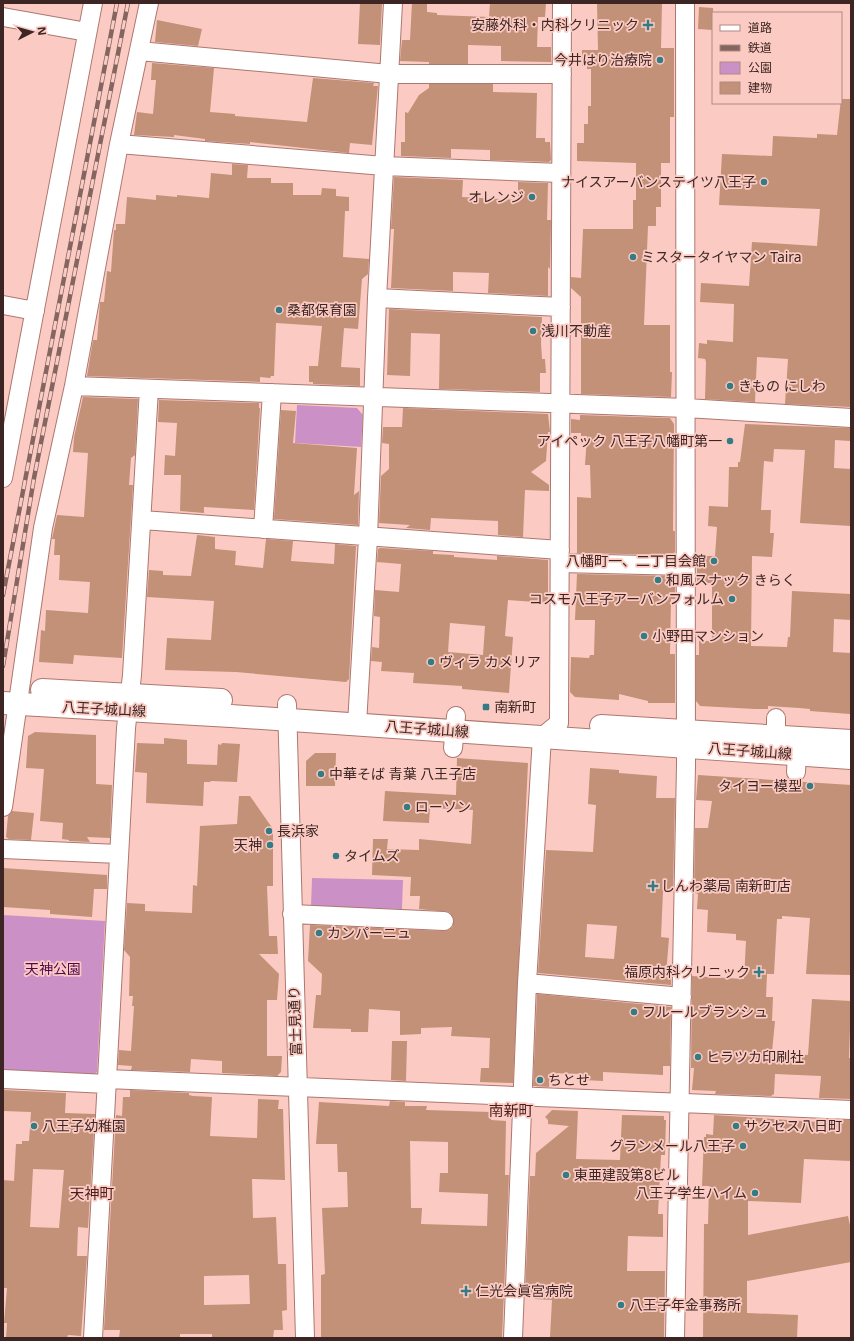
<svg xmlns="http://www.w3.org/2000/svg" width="854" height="1341" viewBox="0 0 854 1341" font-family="'Noto Sans','Noto Sans JP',sans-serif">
<rect width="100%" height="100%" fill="#fbcbc3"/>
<path fill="#cb91c7" d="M297 405 357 408 363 415 361 447 295 443Z
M312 878 403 880 402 909 311 907Z
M3 915 105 921 97 1072 91 1077 3 1072Z"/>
<path fill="#c29177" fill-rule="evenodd" d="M360 3H382L380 45 358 44Z
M412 3H427V12L437 13V15L489 17 490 3H546L545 17H538L537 47H551V62L501 61V46L468 45V64H429V62L400 61 402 40H410Z
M597 3H662L661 48H674V117H670V163H661V207H656V226H648L644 325H670V372H672L671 397 581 394V297L571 288V277L581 278 583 229H633V200H636V163L577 161V143H584V124H588V106H591V69H587V66H582V50H598Z
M699 7 713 8V30L698 29Z
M157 20 202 29 198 46 155 42Z
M152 63 214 68 210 112 235 114V116L307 122 313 78 374 83 373 86H378L372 145 350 143 349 153 250 142V144L205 141V139L174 135V137L134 135 137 112 153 114 156 80H151Z
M429 84H493V92L537 93 536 138H545V142H550L551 160 549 162 490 160V150L451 149V158L401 156V142H405V112L408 113 419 95 429 88Z
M841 99H851V407L785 404 788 359 757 357 755 402 705 399 706 362 705 359 698 358 699 343 707 344V340L733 342 734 304 700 302 701 283 749 286 752 242 817 246 820 209 719 205 722 154 772 156 773 136 817 138V134L837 135Z
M232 164 248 165 247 178H271V183H293V195H321L322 188 336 189V196L349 197V211H345L343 257 369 259 368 274 362 279 358 329 344 328 341 367 360 368V386L313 384V382H309V366H318L322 326 276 323 274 376H271L270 378 260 377V382L87 376 93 340H97L100 302H104L107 271 111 272 114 230H116V224H125L127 197 156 200V195L177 197V195L209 198 211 173 232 175Z
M394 177 463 180 462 197 518 200V182L548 183 547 220H551L550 269 548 267V296L488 293 489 273 453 272V291L391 288 394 229H391Z
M389 309 542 317 541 343 542 359H545L546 373H540V392L439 389 440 334 411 333 410 376 387 375Z
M83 397 138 399 135 455 131 458 129 485H133L122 658 74 655 73 664 39 662 41 630 45 631 46 610 88 613 90 582 59 580 60 555H54L55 539H52L57 515 84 517 88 453 73 452 74 437Z
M159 400 259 403V408H260L254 510 204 507V513L180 511 181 475H164L165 455 175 456 177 423 158 422Z
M403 408 548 414 550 432H548L546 461 531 472 549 485V491L525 490 523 537 498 535V521L431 518 430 530 406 528 410 525 379 523 381 476 389 469V444L382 443 383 427H402Z
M281 410 296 411 293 443 357 448 354 495 359 491 358 525 274 519Z
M580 415 670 418 674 424 673 531H675V552L672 555 577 553V497L591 498 590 465H585L587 436H581V433H571V419L580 420Z
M745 424 851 428 850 441 835 440 834 468 851 469V526L800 523 805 450 774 449 773 462 764 461 761 510H771L770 533H774L772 557 752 556 751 646 787 647 788 637H790L792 591 851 594V620L834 619 833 652 851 653 850 714 810 711V709L799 708 768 706V709H755L700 706 696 701V655H699V641H712V583H697V556H715L717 527 708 526 709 506 728 507 729 467H738V462H740Z
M197 535 215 537V549L236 551 235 565 263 568 266 539 293 541 291 561 334 564 335 544 356 546 349 679 346 682 236 672 165 670 167 638 211 640 214 601 147 597 149 570 163 571V575L191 576Z
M380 548 433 551V554L454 555V557L497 560V556L548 560V603L508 600 505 636 513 637 509 693 462 689V686L413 683 414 673 381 671 382 662 371 661 372 647 379 648 380 617 374 616 375 590 399 592 401 564 377 562 378 549ZM450 623 485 626 483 655 448 652Z
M577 574 672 576 675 580V599H671L670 654H675V703H648V701L619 694V700L575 697 570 692 571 657 589 658 590 655H594L595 620H575Z
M35 732 96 735V784L112 785 110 838 87 837 90 842 69 841V840L62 839 63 823 40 821 44 769 26 768 28 736Z
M164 738 187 740V764L217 765 218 744 221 745 222 743 240 744 237 782 211 781 210 782H204L203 806 146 803 147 773 135 772 137 743 164 744Z
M315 753H336L335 786H306V761Z
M457 758 528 763 513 1083 480 1082 481 1068H489L490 1038 451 1036 452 1027 421 1028V1034L400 1035V1011L369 1009 368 1032H351V1029L313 1028 316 995H321L322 974 308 961 310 925 444 931 449 930 453 926V917L449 912 419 909 420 896H410L411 877 372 875 373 839H388L387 849 419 850V839L471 844 473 810 430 808 429 823 383 821 385 791 456 795Z
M590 768 619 770V773L657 776 656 798H675L673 891H663L661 937 669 938 666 975H671V985L538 973 546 850 593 852 596 805 588 804ZM587 924 617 926 614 959 585 957Z
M698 775 851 785 850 975 806 974 810 918 782 916V919H777L774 974H767L766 997H773L772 1021H775L772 1052 778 1053 808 1055 812 999 851 1001 849 1058H851V1099L819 1098 821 1076 775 1074 774 1094 771 1096 715 1094 716 1091 692 1090 694 1068H691L692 976 744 979 746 941 736 940V934L707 932 708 910 697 909 698 894 695 893 694 890 695 828H708L712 801 696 800Z
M239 796H250L273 829V886H267L269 936H277L278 954H259L279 974 277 1000H267V1056H282L281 1072 277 1076 222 1073V1061L191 1059 190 1072 131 1070 132 1066 118 1065 119 1050 131 1051 134 1006H132L133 996H129L130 957 124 950 127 903 145 904V911L192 913 193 885 197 886 200 826 237 824Z
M12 811 34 813 31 840 9 839 6 837 8 816Z
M3 868 107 875V889H94L92 917 50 914V910L3 907Z
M537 994 671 1007 670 1066H663V1075L603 1072V1081L583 1080V1074L550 1073 549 1087 533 1086Z
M392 1041H407L406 1081 391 1080Z
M3 1090 66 1093 65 1113 95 1114 88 1228 78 1227 77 1256H87L81 1336 68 1335 67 1338H6L7 1323H4L7 1288H3V1180L14 1181 16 1144H22V1141H29L31 1112 3 1111ZM33 1169 64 1170 59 1228 30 1227Z
M130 1090 189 1093V1095L193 1096 212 1097 210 1136 257 1138 258 1099 279 1100 278 1109H283L285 1180 252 1179 253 1218 276 1217 278 1264H286L287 1310 282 1311 283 1330H274L273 1338H212V1334H180V1338H119L120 1330H104L116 1115 122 1116 123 1097H130ZM249 1275 250 1304 204 1305V1276Z
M390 1101 405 1102V1106H427L426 1110 491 1112V1120L506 1121 505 1175H509L502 1338 321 1337V1275L325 1274 322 1208 348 1207 347 1172H338L337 1144H316L319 1102 389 1106ZM410 1141 448 1142V1173H440L439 1192 488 1194 487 1226 421 1224 422 1208H411Z
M552 1110 578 1111 576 1159 620 1160 622 1115 664 1116V1120H666L665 1155H661L658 1214H663V1237L628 1236 627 1271H665L664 1338 550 1337 552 1300 534 1299V1295H525L530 1176H535L536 1153 569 1126 548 1124V1120L545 1117Z
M714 1115 818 1122V1119L851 1120V1161L804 1159 801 1203 748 1201V1235L848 1216 851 1230V1262L747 1281V1313L798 1315 797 1338H703L704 1224H708L709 1186H702L704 1137H706V1134L713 1135Z"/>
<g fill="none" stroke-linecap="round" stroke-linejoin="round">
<defs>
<path id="minor" d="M3 17 87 32
M139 51 389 74H562
M119 144 384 166 561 173
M377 298 561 307
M3 305 35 311
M74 386 686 408 851 418
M3 478 93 3
M142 520 560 550
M263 529 272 393
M560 563 686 566
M287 704 305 1338
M776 718V736L797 754 796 772
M357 724 368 538 377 298 393 3
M453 748 456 716
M3 807 43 528 74 386 119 144 149 3
M3 849 119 854
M292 914 444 921
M527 983 682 997
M3 1079 107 1084
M107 1079 851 1110
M93 1338 126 728 132 675 149 389
M513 1338 527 983 542 737 559 723 562 3
M675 1338 686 764 685 3"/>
<path id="major" d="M42 690 221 700
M3 703 231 716 851 758
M601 726 851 741"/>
</defs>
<use href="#minor" stroke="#ad776f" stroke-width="20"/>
<use href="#major" stroke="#ad776f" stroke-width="24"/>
<use href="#minor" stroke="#fff" stroke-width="18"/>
<use href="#major" stroke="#fff" stroke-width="22"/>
<defs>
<path id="rail" d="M3 595 117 3
M3 666 34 478 128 3"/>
</defs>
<use href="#rail" stroke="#856560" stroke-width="4.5"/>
<use href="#rail" stroke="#fbcbc3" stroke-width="3" stroke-dasharray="9" stroke-linecap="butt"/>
</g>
<g fill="#347b85" stroke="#fbcbc3" stroke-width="1.5">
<path d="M646 19h4v4h4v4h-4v4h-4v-4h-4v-4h4z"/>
<circle cx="660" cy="60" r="4"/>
<circle cx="764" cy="182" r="4"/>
<circle cx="532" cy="197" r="4"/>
<circle cx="633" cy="257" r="4"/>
<circle cx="279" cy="310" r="4"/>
<circle cx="533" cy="331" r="4"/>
<circle cx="730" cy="386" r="4"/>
<circle cx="730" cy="441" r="4"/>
<circle cx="714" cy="561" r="4"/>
<circle cx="658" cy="580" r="4"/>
<circle cx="732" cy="599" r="4"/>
<circle cx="644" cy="636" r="4"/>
<circle cx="431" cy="662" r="4"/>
<rect x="482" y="703" width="8" height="8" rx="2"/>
<circle cx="321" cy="774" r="4"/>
<circle cx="810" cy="786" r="4"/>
<circle cx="407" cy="807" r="4"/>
<circle cx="269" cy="831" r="4"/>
<circle cx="270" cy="845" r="4"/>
<circle cx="336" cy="856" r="4"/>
<path d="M651 880h4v4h4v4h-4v4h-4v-4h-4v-4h4z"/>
<circle cx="319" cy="933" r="4"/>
<path d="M757 966h4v4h4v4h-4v4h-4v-4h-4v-4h4z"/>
<circle cx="634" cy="1012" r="4"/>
<circle cx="698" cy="1057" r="4"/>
<circle cx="540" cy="1080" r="4"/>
<circle cx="34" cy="1126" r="4"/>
<circle cx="736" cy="1126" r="4"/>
<circle cx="743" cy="1146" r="4"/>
<circle cx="566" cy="1175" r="4"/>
<circle cx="755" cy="1193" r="4"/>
<path d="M464 1285h4v4h4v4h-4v4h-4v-4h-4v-4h4z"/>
<circle cx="621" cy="1305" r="4"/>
</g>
<g text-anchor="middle" stroke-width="3.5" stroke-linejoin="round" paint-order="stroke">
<g font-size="14" fill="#3c2522" stroke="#fbcbc3" text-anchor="start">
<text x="639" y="30" text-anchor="end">安藤外科・内科クリニック</text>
<text x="652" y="65" text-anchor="end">今井はり治療院</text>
<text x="756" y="187" text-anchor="end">ナイスアーバンステイツ八王子</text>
<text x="524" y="202" text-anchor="end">オレンジ</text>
<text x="641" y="262">ミスタータイヤマン Taira</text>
<text x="287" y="315">桑都保育園</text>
<text x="541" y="336">浅川不動産</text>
<text x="738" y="391">きもの にしわ</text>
<text x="722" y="446" text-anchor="end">アイペック 八王子八幡町第一</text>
<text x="706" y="566" text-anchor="end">八幡町一、二丁目会館</text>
<text x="666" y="585">和風スナック きらく</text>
<text x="724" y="604" text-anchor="end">コスモ八王子アーバンフォルム</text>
<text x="652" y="641">小野田マンション</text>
<text x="439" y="667">ヴィラ カメリア</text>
<text x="494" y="712">南新町</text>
<text x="329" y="779">中華そば 青葉 八王子店</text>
<text x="802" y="791" text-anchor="end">タイヨー模型</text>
<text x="415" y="812">ローソン</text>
<text x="277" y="836">長浜家</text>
<text x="262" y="850" text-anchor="end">天神</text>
<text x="344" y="861">タイムズ</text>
<text x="661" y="891">しんわ薬局 南新町店</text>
<text x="327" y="938">カンパーニュ</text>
<text x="750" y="977" text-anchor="end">福原内科クリニック</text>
<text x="642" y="1017">フルールブランシュ</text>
<text x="706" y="1062">ヒラツカ印刷社</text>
<text x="548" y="1085">ちとせ</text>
<text x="42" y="1131">八王子幼稚園</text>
<text x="744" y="1131">サクセス八日町</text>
<text x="735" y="1151" text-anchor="end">グランメール八王子</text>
<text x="574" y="1180">東亜建設第8ビル</text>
<text x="747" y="1198" text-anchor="end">八王子学生ハイム</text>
<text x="475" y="1296">仁光会眞宮病院</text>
<text x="629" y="1310">八王子年金事務所</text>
</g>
<g font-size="14" fill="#3c2522" stroke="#fbcbc3">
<text transform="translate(104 709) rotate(3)" y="5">八王子城山線</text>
<text transform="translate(427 729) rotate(4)" y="5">八王子城山線</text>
<text transform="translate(750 751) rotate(4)" y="5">八王子城山線</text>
<text transform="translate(295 1021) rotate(-92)" y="5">富士見通り</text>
</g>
<g font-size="14" fill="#510750" stroke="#fbcbc3">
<text x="53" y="974">天神公園</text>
</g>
<g font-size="15" fill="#4c1e19" stroke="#fbcbc3">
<text x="511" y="1116">南新町</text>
<text x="92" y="1199">天神町</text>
</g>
</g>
<rect width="854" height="1341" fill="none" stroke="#3c2522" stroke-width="8"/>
<rect x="712" y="12" width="130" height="92" fill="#fbcbc3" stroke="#af8983"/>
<rect x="720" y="25" width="20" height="6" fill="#ffffff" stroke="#af8983"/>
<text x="748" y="32" font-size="12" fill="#3c2522">道路</text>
<rect x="720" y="45" width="20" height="6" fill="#856560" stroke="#af8983"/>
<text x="748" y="52" font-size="12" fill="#3c2522">鉄道</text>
<rect x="720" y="62" width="20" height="12" fill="#cb91c7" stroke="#af8983"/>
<text x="748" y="72" font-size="12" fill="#3c2522">公園</text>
<rect x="720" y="82" width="20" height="12" fill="#c29177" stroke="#af8983"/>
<text x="748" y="92" font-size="12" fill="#3c2522">建物</text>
<g transform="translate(32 32) rotate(84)" stroke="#fbcbc3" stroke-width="3" paint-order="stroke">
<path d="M0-3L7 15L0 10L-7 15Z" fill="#3c2522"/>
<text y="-6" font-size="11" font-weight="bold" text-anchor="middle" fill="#3c2522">N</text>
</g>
</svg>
